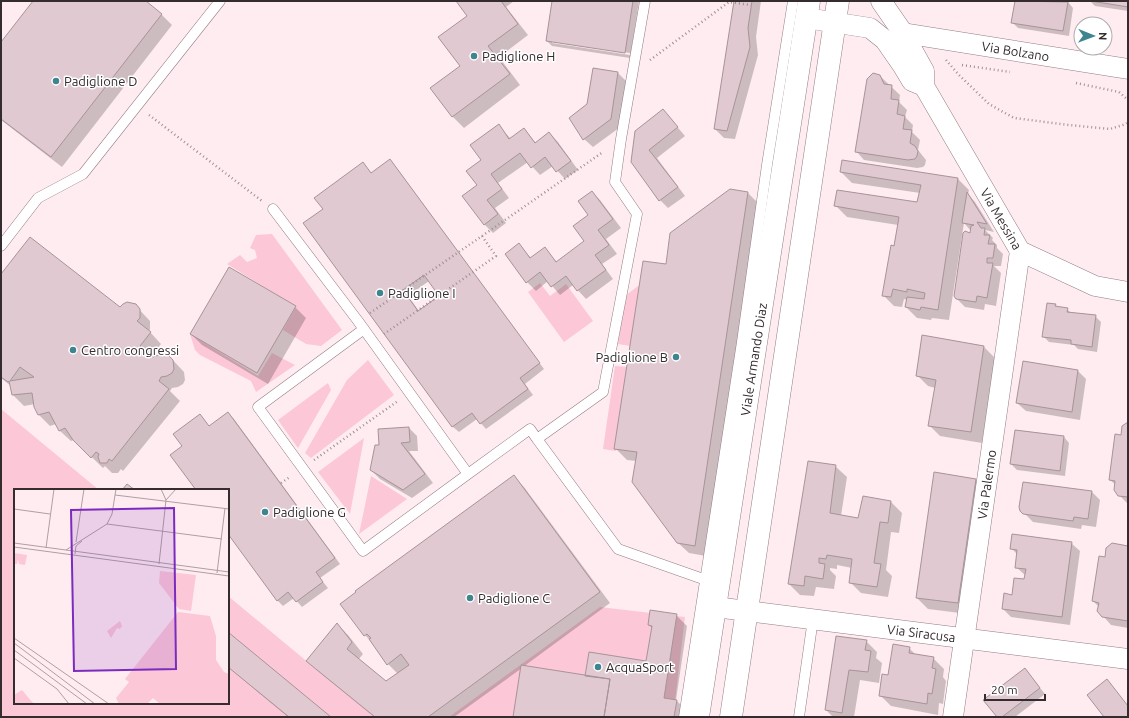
<svg xmlns="http://www.w3.org/2000/svg" width="1129" height="718" viewBox="0 0 1129 718" font-family="Ubuntu,sans-serif">
<rect width="100%" height="100%" fill="#ffecf1"/>
<path fill="#fcc7d6" d="M272 234 342 330 321 346 306 344 283 330 296 307 227 264 240 255 247 262 257 258 255 250 250 248 256 235Z
M540 283 550 296 566 284 593 321 564 342 528 292Z
M642 283 631 346 618 344 625 296Z
M190 334 258 376 272 353 295 365 256 392 251 381 200 355 195 350Z
M368 360 394 395 311 458 305 453 347 380Z
M615 366 629 367 616 451 603 449Z
M328 383 331 390 298 448 278 420Z
M1 409 99 490H15V703H228V596L374 717H1Z
M364 438 350 514 318 472Z
M371 476 407 499 359 534Z
M600 607 685 617 673 717H449Z"/>
<path fill="#0003" fill-rule="evenodd" d="M34 1H144L161 14 172 25 62 167 1 120V44Z
M457 1H514L506 7 528 35 499 57 520 85 464 128 453 117 431 88 461 67 469 16Z
M553 1H639L630 58 552 46 547 41ZM552 41 630 53V55L552 43Z
M735 1H761L756 37 758 55 735 139 724 138 715 129Z
M1016 1H1058L1068 2 1073 8 1069 36 1018 28 1012 22Z
M1090 1H1128V11L1095 6Z
M618 73 626 81 619 128 593 147 584 139 588 105Z
M880 76 900 95 899 102 907 110 905 117 913 125 912 132 920 140 918 150 926 160 925 165 923 167 917 168 864 160 856 151Z
M663 110 685 136 657 158 685 196 668 208 660 200 632 162Z
M499 126 511 139 524 129 536 143 549 133 558 142 578 170 565 179 553 166 540 175 528 162 498 183 509 198 495 208 506 223 493 233 484 224 478 185 482 160Z
M390 161 395 166 544 369 525 384 533 395 486 429 477 419 459 432 453 427 304 223ZM429 281 440 296 419 311 408 296Z
M841 172 958 179 969 190 968 194 975 202 994 232 985 230 993 238 992 240 997 245V248L1003 254 1001 266H994L1001 273 996 306 985 304 984 310 965 307 956 298 971 231 964 223 949 320 932 318 931 320 917 318 906 307 907 300 904 299 902 307 894 306 883 295 898 225 847 217 836 206 918 204 920 193 852 183Z
M730 190 748 193 759 204 706 556 689 553 677 542 636 461 627 460 616 449 667 265Z
M592 192 600 200 621 228 606 239 617 254 602 264 613 279 586 299 573 285 560 295 548 281 536 291 527 282 507 254 519 245 532 259 545 249 557 262 585 241Z
M1 275 120 309 135 305 150 321V329L149 331 161 344 151 357 153 358 170 357 184 372 185 380 183 384 178 387 172 388 170 391 180 401 123 471 121 469 118 473H112L105 466 103 468 74 440 71 441 60 431 56 424 50 426 39 415 35 404 24 406 13 395 11 386 1 378Z
M1055 305 1057 307 1067 309 1071 313 1095 316 1101 322 1097 352 1078 349 1074 345 1049 342 1043 336Z
M295 307 306 318 268 384 202 345 191 334Z
M984 347 995 358 982 443 940 436 929 425 935 388 928 386 917 375Z
M1078 371 1086 379 1080 420 1026 411 1017 403Z
M228 413 234 419 340 564 320 578 328 588 302 607 294 598 283 606 277 600 228 532V490H197L183 446 200 416 210 427Z
M1128 424V504L1119 495 1116 485 1110 480 1122 436Z
M409 428 417 436 418 451H409L433 483 412 498 380 479 371 470Z
M1064 437 1069 443 1065 476 1017 470 1011 464Z
M835 466 847 477 841 516 859 519 891 502 902 513 899 533 891 532 886 570 892 576 888 597 861 593 850 582 852 568 837 565V569L830 568V570L836 576 834 589 816 587 814 596 800 595 789 584Z
M514 477 524 487 610 603 523 667 586 677 647 662 652 628 649 625 676 615 687 626 676 700 687 711 686 717H514L522 668 454 717H374L318 671 307 660 337 624 348 635 363 654 358 660 386 683 398 674 388 664 374 645 365 635Z
M976 480 987 491 968 614 928 609 917 598Z
M1092 492 1100 500 1096 527 1082 525 1081 529 1033 522 1021 510Z
M1071 543 1080 551 1070 625 1011 617 1003 609 1025 580 1026 576 1016 567 1018 555 1012 549Z
M1128 547V628L1111 625 1103 616 1099 607 1093 601 1106 558Z
M228 633 329 717H288L228 667Z
M837 637 866 641 877 652 876 658 882 663 879 683 860 680 854 717H833L826 710Z
M909 648 917 656 933 658 944 669 943 677 946 681 943 704 939 703 938 715 891 706 880 695 889 677Z
M1025 669 1045 694 1015 717H998Z"/>
<path fill="#e0c9d0" stroke="#a89399" fill-rule="evenodd" d="M33 1H146L162 14 51 157 1 119V42Z
M456 1H501L518 24 488 46 510 74 452 117 430 88 460 66 438 37 467 16Z
M552 1H633L625 53 546 41Z
M734 1H752L748 28 750 47 727 131 714 129Z
M1015 1 1068 2 1063 31 1011 23Z
M1091 1H1128V7Z
M593 68 618 72 611 119 583 140 569 118 587 104Z
M873 73 880 75 884 84 892 85 891 99 899 100 897 114 905 116 903 129 912 130 910 143 915 146 918 151 917 156 915 159 908 160 855 152 867 79Z
M663 109 678 127 649 150 678 187 659 201 631 162 635 131Z
M499 124 509 139 524 128 535 143 549 132 571 161 556 172 545 157 531 168 520 153 491 174 502 189 487 200 498 214 484 225 462 196 477 185 466 171 481 160 470 145Z
M390 159 540 363 520 378 528 389 480 424 472 413 452 427 303 223 323 209 314 198 363 162 371 173ZM424 275 439 296 418 311 403 290Z
M842 160 958 178 938 310 921 307 920 310 905 307 907 297 924 299 925 293 907 289V292L893 289 891 297 882 296 891 245 894 246 899 217 834 206 837 190 917 202 921 185 840 172Z
M730 189 748 192 695 546 677 543 632 482 637 452 614 449 643 261 666 264 670 233Z
M592 191 613 219 598 230 609 245 595 255 606 270 577 291 566 276 551 287 540 272 526 283 505 254 519 243 530 258 545 247 556 262 584 241 573 226 588 215 578 201Z
M967 192 987 224 977 222 981 228H985L984 235H990L988 244H995L993 258H987V263H993L987 298 977 296 976 302 956 299 954 296 963 233 965 231 970 233 971 226 974 225 962 223Z
M30 237 120 307 123 304 127 302 136 304 140 309V318L137 321 151 332 140 346 153 357 161 354H167L173 360 174 369 172 373 167 376 161 377 159 381 169 389 112 461 109 459 107 463H100L98 457 99 454 96 452 91 458 73 440 65 428 59 431 49 412 38 415 34 407 32 393 12 395 9 381 8 382 1 377V274ZM20 367 34 377 10 381Z
M229 267 296 306 257 373 190 334Z
M1047 303 1056 304 1055 306 1068 308 1067 312 1096 315 1092 347 1071 344V340L1042 337Z
M922 335 984 346 971 432 928 426 936 380 916 376Z
M1023 361 1078 370 1072 412 1016 403Z
M228 412 335 558 316 572 323 582 296 602 288 592 277 601 228 534V490H196L170 455 182 446 173 434 200 414 209 426Z
M1128 422V497L1118 496 1114 490 1115 481 1109 480 1115 434 1121 435 1122 426Z
M409 427 410 442 401 443 425 474 403 490 370 470 375 445H379L378 429Z
M1015 430 1064 436 1060 471 1010 464Z
M808 461 836 465 830 513 858 518 863 496 891 501 888 523 880 522 874 563 881 564 877 587 849 583 852 559 827 555 826 559 819 558V563L825 564 823 579 805 576 804 586 788 584Z
M934 472 976 479 958 603 916 598Z
M514 475 600 592 428 717H375L306 661 337 623 352 642 347 649 386 681 409 665 401 654 387 665 369 639 371 638 367 634 364 636 340 604 356 592 355 591Z
M1023 482 1092 491 1088 519 1074 517 1073 521 1023 514 1020 511 1019 507Z
M127 484 135 490H122Z
M1012 534 1072 542 1062 617 1002 609 1004 593 1012 595 1014 578 1024 579 1026 569 1015 568 1017 550 1010 549Z
M1112 543 1128 546V621L1102 617 1097 611 1099 603 1092 601 1099 556 1105 557 1106 548Z
M650 610 677 614 664 698 677 700 674 717H604L610 679 585 676 589 652 646 661 652 626 648 625Z
M228 632 331 717H289L228 667Z
M836 636 867 640 865 650 871 651 868 672 849 670 842 713 825 710Z
M893 644 910 647 909 653 934 657 932 668 936 669 932 694 928 693 927 704 879 696 882 674 888 675Z
M521 665 610 679 604 717H513Z
M1025 668 1040 688 1002 717H997L983 700Z
M1107 679 1128 706V717H1104L1087 695Z"/>
<g fill="none" stroke-linecap="round" stroke-linejoin="round">
<defs>
<path id="lane" d="M273 209 358 321 468 474 530 429 537 439 603 392 637 214 615 182 621 139 645 1
M1 246 38 198 83 174 220 1
M364 329 258 407 363 551 468 474
M537 439 618 549 706 580
M684 717 742 342 767 165 793 1
M799 717 813 619"/>
<g id="street">
<path id="s1" d="M881 1 903 33 924 71V86L1020 251 1095 286 1128 292"/>
<path d="M806 18 870 28 885 40 903 66 912 81 924 86"/>
<path id="s2" d="M903 33 1128 69"/>
<path id="s3" d="M715 607 1128 659"/>
<path id="s4" d="M953 717 1020 251"/>
</g>
<g id="secondary">
<path id="s5" d="M698 717 809 1"/>
<path d="M731 717 838 1"/>
</g>
</defs>
<use href="#lane" stroke="#927d83" stroke-width="11"/>
<use href="#street" stroke="#927d83" stroke-width="21"/>
<use href="#secondary" stroke="#927d83" stroke-width="23"/>
<path stroke="#9e9094" stroke-width="2.5" stroke-dasharray="1 3" stroke-linecap="butt" d="M650 60 729 2 751 5
M946 60 959 75 989 104 1014 118 1069 125 1110 129 1126 124 1128 122
M962 65 1010 72
M1076 83 1119 92 1128 100
M149 115 262 201
M482 236 603 152
M370 313 482 236 496 256 384 334
M314 460 398 401
M281 483 290 477"/>
<use href="#lane" stroke="#fff" stroke-width="10"/>
<use href="#street" stroke="#fff" stroke-width="20"/>
<use href="#secondary" stroke="#fff" stroke-width="22"/>
</g>
<g fill="#3f8590" stroke="#fff" stroke-width="1.5">
<circle cx="474" cy="56" r="4"/>
<circle cx="56" cy="81" r="4"/>
<circle cx="380" cy="293" r="4"/>
<circle cx="73" cy="350" r="4"/>
<circle cx="676" cy="357" r="4"/>
<circle cx="265" cy="512" r="4"/>
<circle cx="470" cy="598" r="4"/>
<circle cx="598" cy="667" r="4"/>
</g>
<g text-anchor="middle" stroke-width="3" stroke-linejoin="round" paint-order="stroke">
<g font-size="13" fill="#342c2e" stroke="#fff">
<text dy="5" stroke="none"><textPath href="#s2" startOffset="114">Via Bolzano</textPath></text>
<text dy="5" stroke="none"><textPath href="#s1" startOffset="251">Via Messina</textPath></text>
<text dy="5" stroke="none"><textPath href="#s5" startOffset="362">Viale Armando Diaz</textPath></text>
<text dy="5" stroke="none"><textPath href="#s4" startOffset="235">Via Palermo</textPath></text>
<text dy="5" stroke="none"><textPath href="#s3" startOffset="208">Via Siracusa</textPath></text>
</g>
<g font-size="13" fill="#342c2e" stroke="#fff" text-anchor="start">
<text x="482" y="61">Padiglione H</text>
<text x="64" y="86">Padiglione D</text>
<text x="388" y="298">Padiglione I</text>
<text x="81" y="355">Centro congressi</text>
<text x="668" y="362" text-anchor="end">Padiglione B</text>
<text x="273" y="517">Padiglione G</text>
<text x="478" y="603">Padiglione C</text>
<text x="606" y="672">AcquaSport</text>
</g>
</g>
<g transform="translate(14 489)">
<rect width="215" height="215" fill="#ffecf1"/>
<path d="M0 64 13 66 11 76 5 75 4 70 3 75H0ZM146 82 182 86 177 122 165 120 145 94ZM164 123 196 127 202 147V171L210 183 215 185V215H146L139 209 133 215H105L102 209 115 193 111 190ZM106 132 108 137 106 140 103 139 97 149 93 142ZM8 201 18 213 21 215H0V206Z" fill="#fcc7d6"/>
<path fill="none" stroke="#ae9fa3" stroke-width="1" d="M147 0 152 11M101 6 215 20M152 11 162 0M0 20 36 25M93 35 208 50M62 53 70 0M0 54 215 83M0 58 215 87M32 59 40 0M52 61 93 35 98 25 102 0M61 65 62 57 68 52M145 75 152 11M203 84 211 19M0 149 95 215M0 154 81 215M0 161 73 215M0 169 43 200 55 215"/>
<path fill="#7b2cbf" fill-opacity="0.15" stroke="#7b2cbf" stroke-width="2" d="M160 19 162 180 60 182 57 21Z"/>
<rect width="215" height="215" fill="none" stroke="#342c2e" stroke-width="2"/>
</g>
<rect width="1129" height="718" fill="none" stroke="#342c2e" stroke-width="4"/>
<g transform="translate(1093 36) rotate(91)"><circle r="19" fill="#ffffff" stroke="#aeabab"/>
<path d="M0-3L7 15L0 10L-7 15Z" fill="#3f8590"/>
<text y="-6" font-size="11" font-weight="bold" text-anchor="middle" fill="#342c2e">N</text>
</g>
<path d="M985 694v6h60v-6" fill="none" stroke="#342c2e" stroke-width="2"/>
<text x="991" y="694" font-size="12" fill="#342c2e" stroke="#ffffff" stroke-width="3" paint-order="stroke">20 m</text>
</svg>
